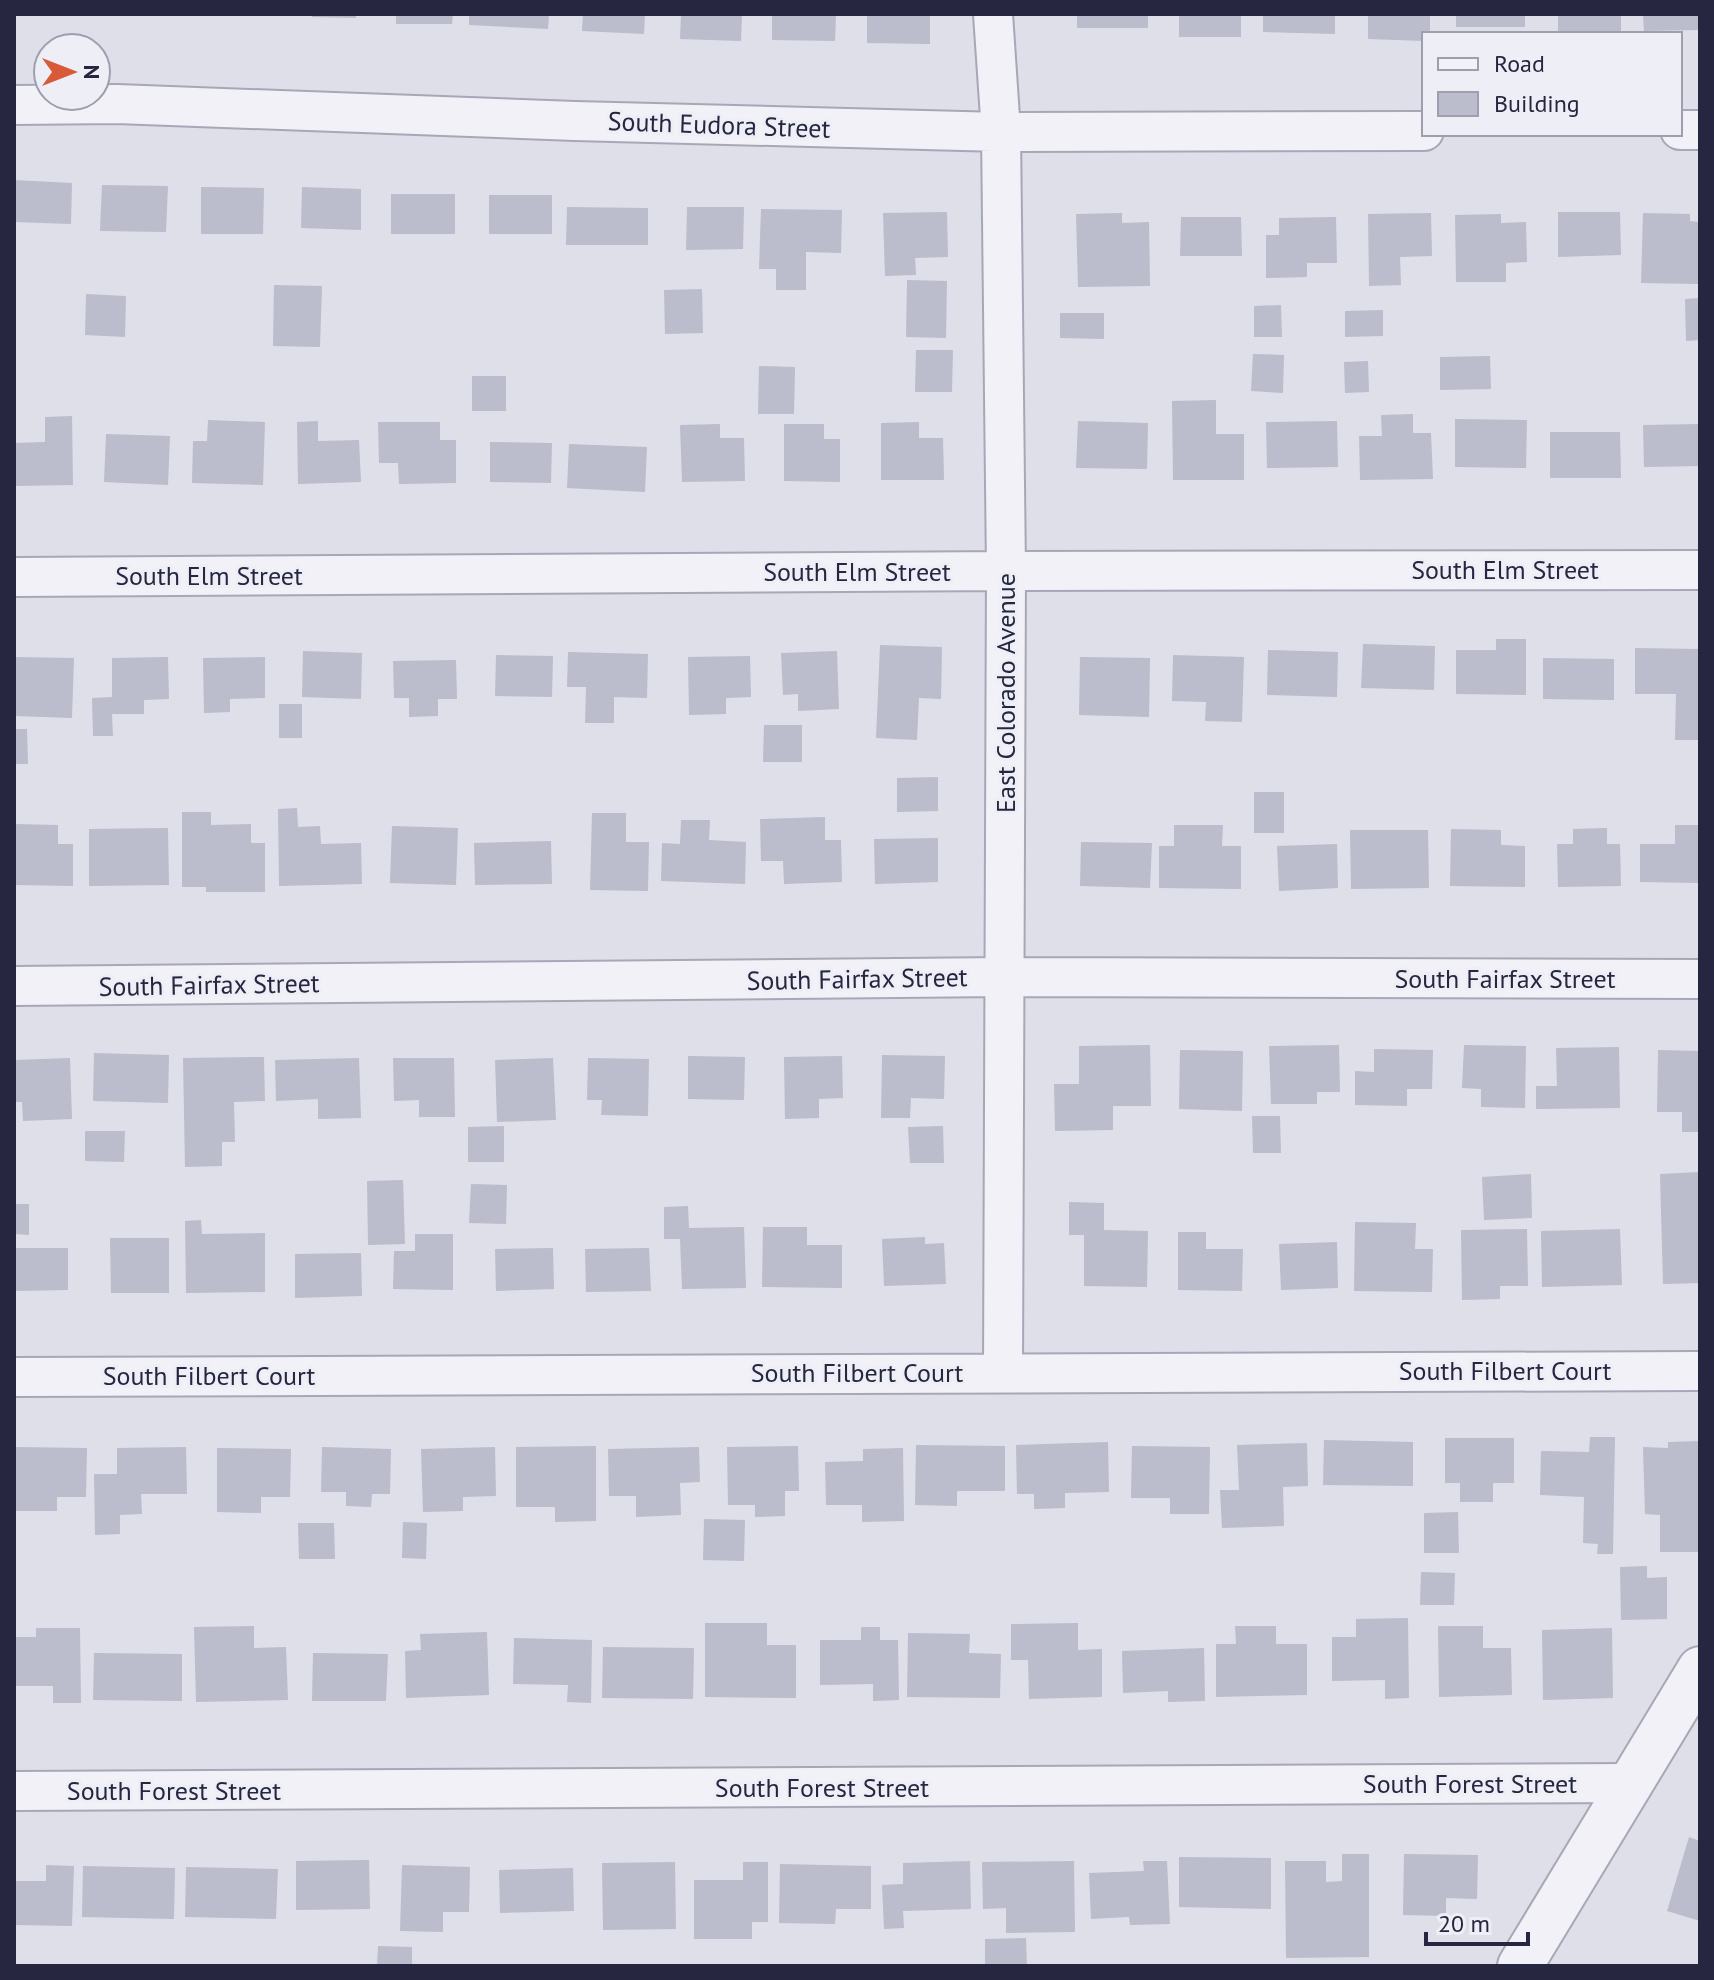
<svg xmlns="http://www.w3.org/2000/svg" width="1714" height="1980" viewBox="0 0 1714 1980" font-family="'PT Sans',sans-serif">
<rect width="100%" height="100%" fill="#dedfe9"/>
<path fill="#bbbccc" d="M312 14H356V18L312 17Z
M396 14H453L452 24H396Z
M469 14H549L548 29 469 25Z
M583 14H645L644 34 582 31Z
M681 14H742L741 41 680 39Z
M772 14H836L835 41 772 40Z
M867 14H930V44L867 43Z
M1077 14H1148V28H1077Z
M1179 14H1241V37H1179Z
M1263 14H1335V34L1263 32Z
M1368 14H1430V34H1424V41L1368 39Z
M1456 14H1525V27H1456Z
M1558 14H1621V33H1558Z
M1643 14H1700V30L1644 31Z
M14 180 72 183 71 224 14 222Z
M102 185 168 186 166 232 100 231Z
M201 187 264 188 263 234H201Z
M302 187 361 189V230L301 228Z
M391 194H455V234H391Z
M489 195H552V234H489Z
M567 207 648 208V245H566Z
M687 207H744L743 249 686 250Z
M761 209 842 210 841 253 806 252V290H776V269H759Z
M947 212 948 257 915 258 916 275 885 276 883 213Z
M1558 212H1620L1621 255 1558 257Z
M1122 213V223L1149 222 1150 286 1078 287 1076 214Z
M1431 213 1432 256 1400 257 1401 285 1369 286 1368 214Z
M1643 213 1690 214V221L1700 222V284L1641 283Z
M1501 214V223L1526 222 1527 262 1506 263V282H1456L1455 215Z
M1181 217H1241L1242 256H1180Z
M1336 217 1337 263H1307V277L1266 278V235H1279V218Z
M907 280 947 281 946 338 906 337Z
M274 285 322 286 320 347 273 346Z
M702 289 703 333 665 334 664 290Z
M86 294 126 296 125 337 85 335Z
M1700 298V340L1686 341 1685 299Z
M1281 305 1282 337H1254V306Z
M1383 310V336L1345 337V311Z
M1060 313H1104V339L1060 338Z
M916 350H953L952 392H915Z
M1253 354 1284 355 1283 393 1251 391Z
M1490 356 1491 389 1440 390V357Z
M1368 361 1369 392 1345 393 1344 362Z
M759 366 795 367 794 414H758Z
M472 376H506V411H472Z
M1216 400V434H1244V480H1173L1172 401Z
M1413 414V433H1431L1433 479 1360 480 1359 436H1382L1381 415Z
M72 416 73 485 15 486V443L45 442V417Z
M1455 419 1527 420 1526 468 1455 467Z
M208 420 265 422 263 485 192 483 193 441H207Z
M318 421V441L359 440 361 482 298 484 297 422Z
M1078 421 1148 423 1147 469 1076 468Z
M1337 421 1338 467 1267 468 1266 422Z
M378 422H440V440H456V483L399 484 398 463H379Z
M919 422V438H943L944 480H881V423Z
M720 424V438H744L745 481 682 482 680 425Z
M784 424H824V439H840V482L784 481Z
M1700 424V466L1644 467 1643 425Z
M1550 432H1620L1621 478H1550Z
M106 434 170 436 168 485 104 482Z
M490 442 552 443 551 483 490 482Z
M569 444 647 447 645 492 567 488Z
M1496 639H1526V695L1456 694V650H1496Z
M1363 644 1435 646 1434 690 1361 688Z
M880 645 942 647 941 699 919 698 917 740 876 738Z
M1635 648 1700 649V740H1675L1676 694H1635Z
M1268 650 1338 652 1337 697 1267 695Z
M303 651 362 653 361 699 302 697Z
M837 651 839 709 798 711V694L783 695 781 653Z
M568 652 648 654 647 698 614 697V723H585L586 687H567Z
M496 655 553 656 552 697 495 696Z
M1173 655 1244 657 1242 722 1205 721 1206 702 1172 701Z
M750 656 751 697 726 698V714L689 715 688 657Z
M14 657 74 658 72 718 14 716Z
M168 657 169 699 144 700V714H112L113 736H93L92 698 112 697V658Z
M265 657V698L230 699V712L204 713 203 658Z
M1080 657 1150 658 1149 717 1079 715Z
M1543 658 1614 659V700L1543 699Z
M456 660 457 699H438V716L409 717V698H394L393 661Z
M279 704H302V738H279Z
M764 725H802V762H763Z
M14 729H27L28 764H14Z
M938 777V811L897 812V778Z
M1254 792H1284V833H1254Z
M297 808 298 827 320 826 321 844 361 843 362 884 279 886 278 809Z
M182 812H211V825L251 824V843H265V892H206V887H182Z
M592 813H626V842H649L648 891 590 890Z
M825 817V840H841L842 882 784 884 783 861H761L760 819Z
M681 820H710L709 840 746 842 745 884 661 881 662 843 680 844Z
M14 824 58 825V844H73V886L14 885Z
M1174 825H1223L1222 846H1241V889L1159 888V846H1174Z
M1675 825H1700V883L1640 882V844H1675Z
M392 826 458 828 456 885 390 883Z
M168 828 169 885 89 886V829Z
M1607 828V844H1620L1621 886 1558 887 1557 844H1573V829Z
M1451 829 1501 830V845L1525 846V887L1450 886Z
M1350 830H1428L1429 888 1351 889Z
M938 838V882L875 884 874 839Z
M551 841 552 884 475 885 474 843Z
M1081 842 1152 843 1150 888 1080 886Z
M1337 844 1338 888 1279 891 1277 846Z
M1150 1045 1151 1106H1113V1130L1055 1131 1054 1084H1079V1046Z
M1339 1045 1340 1092H1317V1104H1271L1269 1046Z
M1464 1045 1526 1046 1525 1108 1481 1107V1089L1462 1088Z
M1619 1047 1620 1108 1536 1109V1086H1557L1556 1048Z
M1374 1049 1433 1050 1432 1089H1407V1106L1355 1105V1071L1374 1072Z
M1180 1050 1243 1051 1242 1111 1179 1109Z
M1658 1050 1700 1051V1132H1682V1112H1657Z
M94 1053 169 1055 168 1103 93 1101Z
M882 1055 945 1056 944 1099 911 1098 910 1118H881Z
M688 1056 745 1057 744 1100 688 1099Z
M842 1056 843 1098 819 1099V1118L785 1119 784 1057Z
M264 1057 265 1101 234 1102 235 1142H222V1166L185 1167 183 1058Z
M70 1058 72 1119 23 1121 22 1102H14V1060Z
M359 1058 361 1118 318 1119V1099L276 1101 275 1060Z
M393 1058H454L455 1117H419V1100L394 1101Z
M553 1058 556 1120 497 1122 495 1060Z
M588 1058 649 1059 648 1116 601 1115 602 1100H587Z
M1252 1116H1280L1281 1153H1253Z
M504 1126V1162H468V1127Z
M943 1126 944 1163H910L908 1127Z
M85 1131H125L124 1162 85 1161Z
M1700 1172V1283L1663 1284 1660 1174Z
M1531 1174 1532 1218 1484 1220 1482 1177Z
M403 1180 405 1244 368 1245 367 1181Z
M471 1184 507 1185 506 1224 469 1223Z
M1069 1202 1104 1203V1230L1148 1231 1147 1287 1084 1286V1235H1069Z
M14 1204H29V1235L14 1234Z
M688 1206 689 1228 744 1227 746 1288 682 1289 680 1239H664V1207Z
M201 1220 202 1234 265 1233V1292L186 1293 185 1221Z
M1355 1222 1416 1223 1415 1249H1433L1432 1292 1354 1291Z
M763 1227H807V1245H842V1288L762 1287Z
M1527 1229 1528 1286H1500V1299L1462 1300 1461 1230Z
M1620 1229 1622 1285 1542 1287 1541 1231Z
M1178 1232H1206V1249H1243L1242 1291 1178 1290Z
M415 1234H453V1290L393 1289 394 1251H415Z
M925 1237V1244L944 1243 946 1284 884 1286 882 1239Z
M110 1238H169V1293H111Z
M1337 1242 1338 1288 1281 1290 1279 1244Z
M14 1248H68V1290L14 1291Z
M553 1248 554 1289 496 1291 495 1249Z
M649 1248 651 1291 586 1292 585 1249Z
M361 1253 362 1296 295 1298V1254Z
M1590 1437H1615L1613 1554H1597L1598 1544 1583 1543 1584 1497 1540 1495 1541 1451 1589 1452Z
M1445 1438H1514V1483H1493V1502H1460V1483H1445Z
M1324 1440 1413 1442V1486L1323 1485Z
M1700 1441V1552H1660V1515L1645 1514 1643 1447 1668 1448V1442Z
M1108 1442 1109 1492 1065 1493V1508L1034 1509V1494H1017L1016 1445Z
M1307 1443 1308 1486 1283 1487 1284 1526 1222 1528 1220 1490H1239L1237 1445Z
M916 1445 1005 1446V1491H957V1506L915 1505Z
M596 1446V1521L555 1522V1507H516V1447Z
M798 1446 799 1491H785V1516L755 1517V1505H728L727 1447Z
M1132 1446 1210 1447 1209 1514H1170V1498H1131Z
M15 1447 87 1448 86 1497H57V1511H14Z
M186 1447 187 1494H141L142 1514 120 1515V1534L95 1535 94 1474H117V1448Z
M322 1447 391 1449 390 1494H372L371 1507 346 1506V1492H321Z
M495 1447 496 1496 463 1497V1511L423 1512 421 1449Z
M699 1447 700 1482 680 1483 681 1515 636 1517V1496H609L608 1449Z
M217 1448 291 1449 290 1497H261V1513L217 1512Z
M903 1448 904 1521 862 1522V1505H826L825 1462 863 1461V1449Z
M1458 1512 1459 1553H1424V1513Z
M704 1519 745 1520 744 1561 703 1560Z
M403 1522 427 1523 426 1559 402 1558Z
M298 1523H334L335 1559H299Z
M1647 1566V1578L1667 1577V1619L1621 1620 1620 1567Z
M1421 1572 1455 1573 1454 1605H1420Z
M1408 1618 1409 1698 1385 1699V1680L1332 1681V1637H1356V1619Z
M705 1623H767V1645H796V1698L705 1697Z
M1078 1623V1650L1102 1649V1697L1029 1699 1028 1660H1011V1624Z
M254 1626V1648L286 1647 288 1700 196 1702 194 1627Z
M1235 1626H1276V1644H1307V1695L1216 1697V1644H1236Z
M1438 1626H1483V1648H1511L1512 1695 1439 1697Z
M861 1627H880V1640H898L899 1700 873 1701V1684L820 1685V1640H861Z
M36 1628H80L81 1703H53V1686H14V1637H36Z
M1612 1628 1613 1698 1543 1700 1542 1630Z
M487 1632 489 1695 406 1698 405 1651 421 1650 420 1634Z
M908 1633 970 1634 969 1653 1001 1654 1000 1698 907 1697Z
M514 1638 592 1640 591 1703 567 1702 568 1685 513 1684Z
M603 1647 694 1648 693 1699 602 1698Z
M1204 1648 1205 1701 1168 1702V1691L1123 1693 1122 1651Z
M94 1653 182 1654V1701L93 1700Z
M313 1653 388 1654 386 1701H312Z
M1689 1837 1700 1841V1921L1667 1911Z
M1342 1854H1369V1957L1286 1958 1285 1861H1326V1882L1342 1881Z
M1404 1854 1478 1855 1477 1899 1446 1898V1916L1403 1915Z
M1179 1857 1271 1858V1909L1179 1907Z
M369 1860 370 1909 296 1910V1861Z
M970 1861 971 1909 903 1911 904 1928 884 1929 882 1885 903 1884V1863Z
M1074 1861 1075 1932 1006 1933V1908L983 1909 982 1862Z
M1143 1861H1167L1170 1924 1130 1925 1129 1917 1091 1919 1089 1873 1144 1871Z
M675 1862 676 1929 603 1930 602 1863Z
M743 1862H768V1922H752V1939H694V1880H743Z
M780 1864 871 1866V1909H836L835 1924 779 1923Z
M46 1865 74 1866 72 1926 14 1925V1881H46Z
M402 1865 470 1867 469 1912H443V1932L400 1931Z
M83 1866 175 1868 174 1919 82 1917Z
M186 1867 278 1869 276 1919 185 1917Z
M573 1868 574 1911 500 1913 499 1870Z
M1026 1938 1027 1966H985V1939Z
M378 1946 412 1947V1966H377Z"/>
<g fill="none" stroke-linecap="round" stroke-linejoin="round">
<defs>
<path id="minor" d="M993 14 1001 132 1006 571 1003 1372
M14 105 117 104 575 121 1001 132 1424 131
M1680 130H1700
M14 577 1006 571 1700 570
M14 986 1005 977 1700 979
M14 1377 1700 1371
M14 1791 1630 1783"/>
<path id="tertiary" d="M1520 1966 1700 1669"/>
</defs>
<use href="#minor" stroke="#a7a8b7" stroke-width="42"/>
<use href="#tertiary" stroke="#a7a8b7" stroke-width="48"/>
<use href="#minor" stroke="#f1f1f7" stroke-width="38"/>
<use href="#tertiary" stroke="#f1f1f7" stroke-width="44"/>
</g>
<g text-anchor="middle" stroke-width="6" stroke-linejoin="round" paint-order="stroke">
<g font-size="26" fill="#262641" stroke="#eeeff6">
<text transform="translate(719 125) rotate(2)" y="9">South Eudora Street</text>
<text x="1505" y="579">South Elm Street</text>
<text x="857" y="581">South Elm Street</text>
<text x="209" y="585">South Elm Street</text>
<text transform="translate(1006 693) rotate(-90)" y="9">East Colorado Avenue</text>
<text transform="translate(857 979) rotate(-1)" y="9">South Fairfax Street</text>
<text x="1505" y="988">South Fairfax Street</text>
<text transform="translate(209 985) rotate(-1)" y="9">South Fairfax Street</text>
<text x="1505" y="1380">South Filbert Court</text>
<text x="857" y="1382">South Filbert Court</text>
<text x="209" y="1385">South Filbert Court</text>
<text x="1470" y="1793">South Forest Street</text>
<text x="822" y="1797">South Forest Street</text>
<text x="174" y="1800">South Forest Street</text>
</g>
</g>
<rect width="1714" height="1980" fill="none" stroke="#262641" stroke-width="32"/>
<rect x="1422" y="32" width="260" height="104" fill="#eeeff6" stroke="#9e9fae" stroke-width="2"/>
<rect x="1438" y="58" width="40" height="12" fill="#f1f1f7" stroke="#9e9fae" stroke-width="2"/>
<text x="1494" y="72" font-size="24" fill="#262641">Road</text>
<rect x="1438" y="92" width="40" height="24" fill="#bbbccc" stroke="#9e9fae" stroke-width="2"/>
<text x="1494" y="112" font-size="24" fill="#262641">Building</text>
<g transform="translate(72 72) rotate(90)"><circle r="38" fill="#eeeff6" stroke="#9e9fae" stroke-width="2"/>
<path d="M0-6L14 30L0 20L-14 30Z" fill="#d85a39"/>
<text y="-12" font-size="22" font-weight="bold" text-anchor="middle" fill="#262641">N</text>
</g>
<path d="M1426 1932v12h102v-12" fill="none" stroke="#262641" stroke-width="4"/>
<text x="1438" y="1932" font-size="24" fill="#262641" stroke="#eeeff6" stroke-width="6" paint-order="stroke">20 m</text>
</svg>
